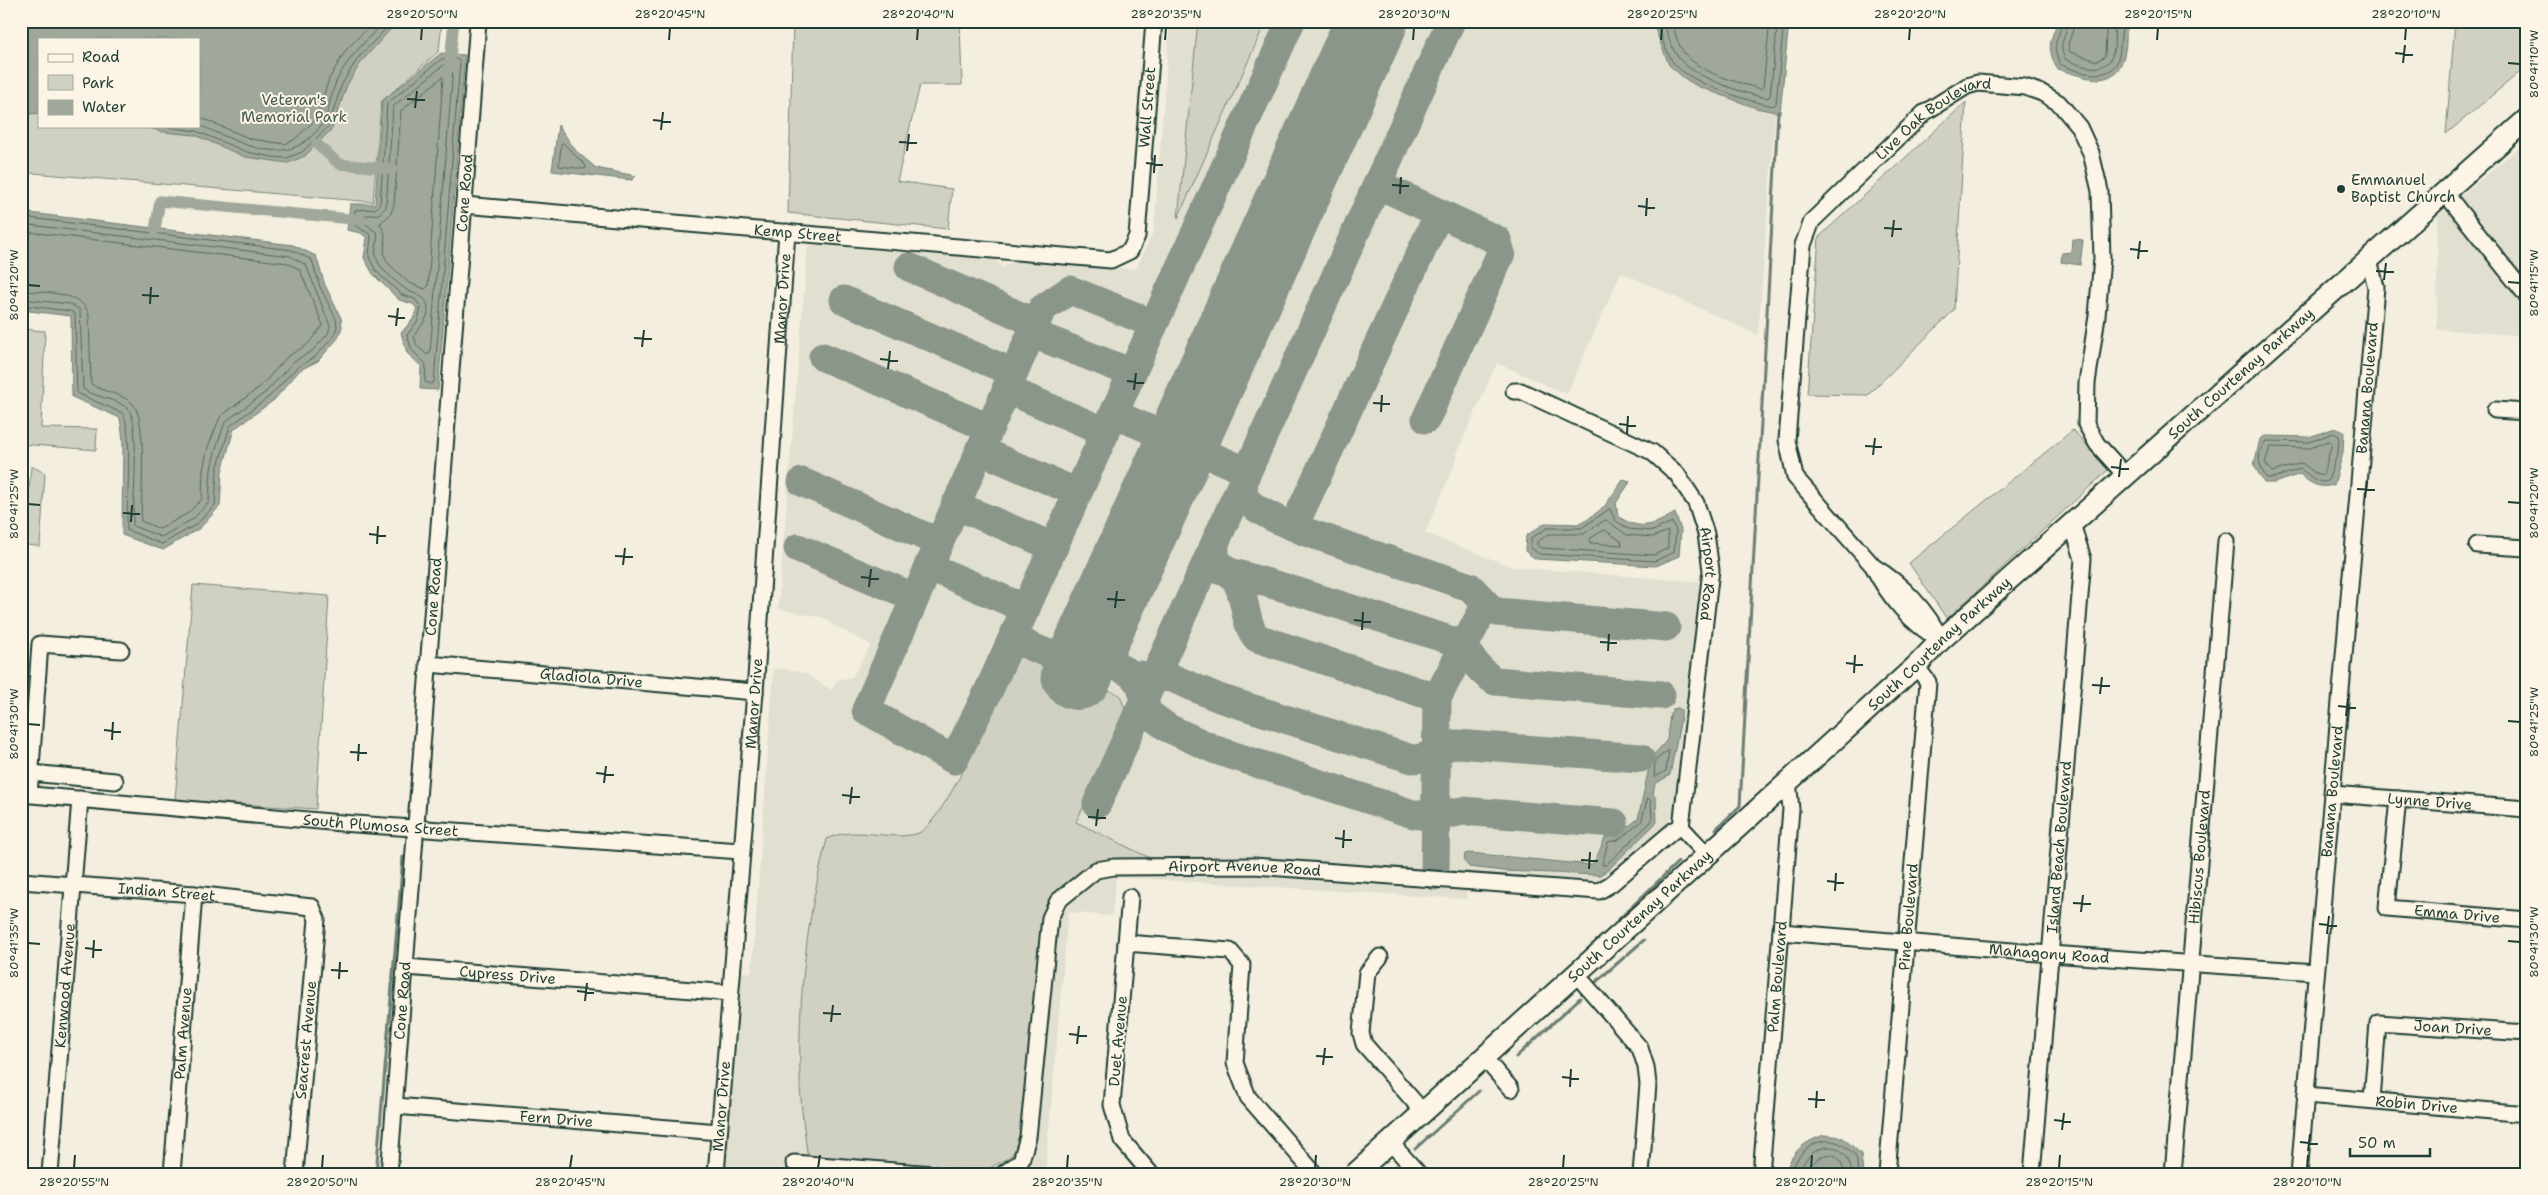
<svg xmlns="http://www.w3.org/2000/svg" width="2548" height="1195" viewBox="0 0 2548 1195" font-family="'Shantell Sans',sans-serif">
<rect width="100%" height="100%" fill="#f3eede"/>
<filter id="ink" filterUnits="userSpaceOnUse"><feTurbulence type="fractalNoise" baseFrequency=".02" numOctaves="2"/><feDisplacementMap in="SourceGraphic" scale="10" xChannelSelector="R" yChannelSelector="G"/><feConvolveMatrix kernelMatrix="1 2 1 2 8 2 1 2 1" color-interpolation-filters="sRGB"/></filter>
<g filter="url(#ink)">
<path fill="#e1dfd0" d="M1170 21H1782L1758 335 1621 272 1567 394 1497 363 1456 455 1458 456 1425 533 1512 567 1702 582 1683 782 1676 812 1666 824 1610 874 1600 879 1580 882 1468 876 1466 899 1116 877 1112 916 1068 912 1045 1174H764L724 1170 740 972H752L774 669H785L804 673 832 690 837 680 852 677 871 645 833 625 825 618 778 609 808 245 996 260 1003 268 1012 261 1136 269 1154 230Z
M2527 141V336L2437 329 2438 215Z"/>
<path fill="#d0d1c2" stroke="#78877b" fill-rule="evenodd" d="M21 21H442L439 51 381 102 373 202 21 172ZM39 39H199V126H39Z
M793 21H960L962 85H920L897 181 952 189 948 229 788 213Z
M1198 21H1266L1178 218Z
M2455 21H2527V66L2446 134Z
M1966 102 1954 310 1868 395 1807 394 1819 237Z
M21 329 45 331 41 428 97 429 96 450 21 444Z
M2073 430 2109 469 1947 619 1909 563Z
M31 466 45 473 40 546 23 545 25 518H21V492H29Z
M193 585 329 596 316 809 175 800Z
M1020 657H1030L1120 695 1127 716 1076 822 1152 859 1103 861 1050 897 1045 908 1021 1144 1008 1158 984 1171 817 1160 807 1152C804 1127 800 1101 800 1076 798 997 807 915 827 839 853 825 888 841 916 834 944 827 1001 690 1015 661Z"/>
<path fill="#a0a89b" stroke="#6c7d72" d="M21 21H398L362 61 347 85 332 129 305 156 288 163 245 157 195 135 163 132 142 126H199V39H39V113L21 115Z
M1652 21H1789L1780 113 1756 108 1697 86 1684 78 1669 65Z
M2058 21H2129C2125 32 2127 40 2125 51 2117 93 2086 77 2057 69 2047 48 2049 43 2058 21Z
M441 53 465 55 438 390 420 389 421 366 407 353 401 333 413 319 417 309 413 304 399 300 373 274 364 258 367 238 361 233 347 230 350 204H375L382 101Z
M558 125 576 151 596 168 636 176 632 180 552 171Z
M21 212 293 245 316 256 325 285 341 318 342 327 338 338 318 361 300 370 274 400 234 429 222 471 220 506 200 528 163 550 122 535 123 440 120 418 72 397 71 316 21 310Z
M2072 239 2083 240 2080 265 2061 262 2062 253 2071 252Z
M2335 428 2344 432 2343 453 2334 485C2319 489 2310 484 2300 474L2275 483H2264L2254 465 2260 439 2265 436 2309 437Z
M1623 480 1630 482 1616 503 1618 516C1640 532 1654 525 1675 513L1681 530 1679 556 1656 566 1536 559 1525 551 1526 536 1545 523 1579 524 1587 520 1604 507Z
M1678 708 1681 710V717L1670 775 1655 784 1653 794 1656 799 1657 822 1609 869 1600 875 1504 871 1469 867 1464 861 1465 854 1469 853 1591 865C1600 856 1599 847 1606 837L1616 836 1638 819 1651 758 1667 740 1670 714 1673 709Z
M1824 1135 1842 1137 1861 1154 1863 1174H1786C1790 1152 1804 1142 1824 1135Z"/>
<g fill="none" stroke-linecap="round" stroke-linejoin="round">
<path stroke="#53685d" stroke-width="1" d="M1657 21C1659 33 1666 51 1672 61 1687 83 1748 101 1773 106L1776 104 1784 21
M1663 21C1667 32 1671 47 1678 57 1690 76 1745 94 1767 98L1770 96 1778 21
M1671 21C1675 31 1678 46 1685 54 1702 74 1737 82 1761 89L1763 87 1770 21
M2062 21C2059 41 2050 43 2060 64 2076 72 2111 84 2118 59 2122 46 2119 34 2124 21
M2068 21C2067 36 2057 44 2065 59 2083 68 2111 76 2114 48 2115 38 2113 31 2117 21
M2076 21 2068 44 2070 52 2097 61 2105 56 2106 31 2109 21
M442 59H457L460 62 434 382 431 384 425 382 426 364 412 350 407 335 418 321 421 307 415 299 402 295 376 271 369 257 371 235 353 224 355 210 375 209 380 204 387 104Z
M444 65H451L453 68 430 353 427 355 417 346 414 336C419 328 428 320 428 310 429 294 412 295 404 288 395 281 378 268 376 256 374 249 379 241 377 233L360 219 362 216 379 214 386 207 393 107Z
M443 77 428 286 425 289 409 283 387 262 384 254 385 234 380 223 390 215 394 205 401 111Z
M199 117 251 139 285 144 294 140 316 119 329 79 346 50 374 21
M199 125C241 142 288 173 322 124 330 112 330 94 337 80 348 57 367 40 385 21
M161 126 196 131 247 152 272 157 287 158 302 152 328 127 342 84 358 58 393 21
M563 143 586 166 585 169 559 166 561 145Z
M21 217 292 250 312 260 320 287 336 319 337 327 334 336 315 357 297 367 270 396 230 426 217 470 215 505 197 524 162 544 127 530C126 510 134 424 122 413L77 393 75 314 70 311 21 305
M21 224 290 256 306 265 330 326 328 334 312 351 293 362 266 392 225 422 216 448 211 469 209 502 193 519 161 537 133 526C133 505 140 423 129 410 118 398 95 398 83 389L80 310 71 304 21 299
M21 231 288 263 300 270 323 325 307 345 288 356 261 386 220 417 208 447 203 470 202 499 188 513 160 529 141 521C141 498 148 417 132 403 121 393 102 392 91 384L89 316C85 291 41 292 21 291
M2334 433 2339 436 2338 452 2328 481C2316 485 2310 474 2300 469L2274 478H2267C2258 467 2256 452 2266 441L2309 442Z
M2329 441 2332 443 2323 475 2315 473 2302 463 2272 472 2265 463 2270 447 2310 448Z
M1610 509 1615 520 1628 529 1653 531 1672 522 1676 531 1674 552 1655 561 1539 554 1531 548V538L1547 528H1581Z
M1606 520 1627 535 1653 537 1668 531V548L1654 555 1541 548 1537 545V542L1549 534H1583Z
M1605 530 1621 541 1622 545 1590 543V539Z
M1669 750 1666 771 1654 778 1655 761Z
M1648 798 1651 801 1652 821 1606 865H1602L1608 842 1618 840 1641 822Z
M1791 1174C1797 1148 1826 1129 1848 1149 1851 1151 1855 1154 1856 1158 1858 1162 1857 1169 1858 1174
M1798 1174C1809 1142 1847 1134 1852 1174
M1805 1174C1816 1153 1841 1143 1844 1174"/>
<path stroke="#6c7d72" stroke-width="3" d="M1716 829 1740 806 1778 112
M1617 921 1678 862
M1596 982 1644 940
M1516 1057 1580 998
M1415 1149 1479 1091
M376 1174 403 857
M1388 1174 1396 1166"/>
<path stroke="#a0a89b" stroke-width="11" d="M449 68 454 21
M317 144 339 164 392 169
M155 229 160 201 362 220"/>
<path stroke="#899689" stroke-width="29" d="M1377 184 1497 240 1501 253 1426 419
M909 267 1036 323
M844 300 1014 373
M1154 324 1070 290 1042 309 866 710 954 760 988 692 1291 21
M1031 333 1132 373
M823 357 989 428
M1006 389 1106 432
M1114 414 1246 471C1245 478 1242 487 1244 494 1249 511 1291 525 1306 532L1470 587 1491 609 1497 612 1666 627
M979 450 1078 493
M802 482 938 542
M955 505 1054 547
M1294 526 1439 213
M1215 545V558L1226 571 1289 589 1456 642C1471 654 1478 672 1495 681L1661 695
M798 548 914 597
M928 566 1026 609
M1219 570C1250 574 1239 619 1257 638L1437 698
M1013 638C1033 647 1059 664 1081 651 1087 648 1091 638 1095 633 1099 662 1124 671 1148 681
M1131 674 1141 685 1146 708 1149 714 1168 728 1216 750 1413 814 1436 817 1462 811 1614 823
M1138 675 1172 678 1219 698 1412 759C1430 759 1440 747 1457 744L1640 758
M1097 804 1451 21
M1435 876 1437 698 1486 604"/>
<path stroke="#899689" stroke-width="72" d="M1077 674 1372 21"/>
<defs>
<g id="minor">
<path d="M2445 193 2527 296"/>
<path id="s1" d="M464 205 1111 260 1130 251 1137 236 1154 21"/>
<path id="s2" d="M1514 391H1521L1652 452 1677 474 1696 503 1706 534 1711 570 1681 827 1707 855"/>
<path d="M2495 410 2527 412"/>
<path d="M2477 545 2527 548"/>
<path d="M1874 567C1901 583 1928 611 1941 640"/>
<path id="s3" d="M1941 640C1913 626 1887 595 1873 566L1795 477 1787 440 1803 245 1812 221 1924 113 1967 86 1978 83 2025 87 2042 93 2059 103 2079 127 2091 153 2100 191 2102 258 2097 316 2087 383 2086 424 2097 444 2126 476"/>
<path id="s4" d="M428 664 755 692"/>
<path d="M31 773 115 781"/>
<path id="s5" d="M21 794 341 823 741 851"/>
<path id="s6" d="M2332 794 2527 809"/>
<path d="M29 795 40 644 121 650"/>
<path id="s7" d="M2398 799 2387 908 2527 920"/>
<path id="s8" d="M21 881 194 894 312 907 317 919 295 1174"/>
<path d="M1130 897 1112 1105 1122 1140 1151 1174"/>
<path id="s9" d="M1781 932 2050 954 2316 972"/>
<path d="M1126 943 1230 951 1242 965 1235 1063 1248 1097 1315 1174"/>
<path d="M1380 957 1367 973 1361 1033 1364 1044 1424 1113"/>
<path id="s10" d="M406 967 730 993"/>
<path d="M1576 974 1640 1048 1646 1067 1648 1084 1641 1174"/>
<path d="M1484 1058 1511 1089"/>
<path id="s11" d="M2306 1095 2527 1114"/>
<path id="s12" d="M2372 1100 2378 1023 2527 1033"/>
<path id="s13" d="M395 1106 719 1132"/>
<path d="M1391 1143 1419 1174"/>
<path d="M794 1163 933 1174"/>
<path id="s14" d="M50 1174 80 799"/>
<path id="s15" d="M172 1174 194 894"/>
<path id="s16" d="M389 1174 478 21"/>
<path id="s17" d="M716 1174 755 692 787 232"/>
<path id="s18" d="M1003 1174 1021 1161 1028 1137 1050 918 1058 901 1096 870 1114 867 1254 866 1599 891 1611 884 1674 830 1681 827"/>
<path id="s19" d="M1761 1174 1791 809 1788 781"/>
<path id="s20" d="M1887 1174 1928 682 1916 666"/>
<path id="s21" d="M2032 1174 2083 559 2072 524"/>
<path id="s22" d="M2173 1174 2226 541"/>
<path id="s23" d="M2299 1174 2376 287 2369 260"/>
</g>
<g id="major">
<path id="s24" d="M1355 1174 1916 666 1941 640 2527 119"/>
</g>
</defs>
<use href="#minor" stroke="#1f3d34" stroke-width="19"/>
<use href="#major" stroke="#1f3d34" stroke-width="24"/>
<use href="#minor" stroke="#fcf5e5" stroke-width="15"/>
<use href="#major" stroke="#fcf5e5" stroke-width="20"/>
</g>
</g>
<path fill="none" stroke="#1f3d34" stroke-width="2" d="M421 40 422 28M669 40 670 28M917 40 918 28M1165 40 1166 28M1413 40 1414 28M1661 40 1662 28M1909 40 1910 28M2157 40 2158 28M2405 40 2406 28M2395 53 2413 55M2403 63 2405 45M2508 63 2520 64M407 99 425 100M415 108 417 91M653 120 671 122M661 130 663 112M899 142 917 143M907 151 909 134M1146 163 1163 165M1154 173 1155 155M1392 185 1409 186M1400 194 1401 177M1638 206 1655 208M1646 216 1647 198M1884 228 1902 229M1892 237 1894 220M2130 249 2148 251M2138 259 2140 241M2376 271 2394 272M2384 280 2386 263M2508 282 2520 283M28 285 40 286M142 295 159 296M150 304 151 287M388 316 405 318M396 326 398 308M634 338 652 339M642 347 644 330M880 359 898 361M888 369 890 351M1127 381 1144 383M1134 390 1136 373M1373 403 1390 404M1381 412 1382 395M1619 424 1636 426M1627 434 1628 416M1865 446 1882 447M1873 455 1875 438M2111 467 2129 469M2119 477 2121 459M2357 489 2375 490M2365 498 2367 481M2508 502 2520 503M28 504 40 505M123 513 140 514M131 522 132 505M369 534 386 536M377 544 378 526M615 556 633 557M623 565 625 548M861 577 879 579M869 587 871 569M1107 599 1125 600M1115 608 1117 591M1354 620 1371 622M1362 630 1363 612M1600 642 1617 643M1608 651 1609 634M1846 663 1863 665M1854 673 1855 655M2092 685 2110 686M2100 694 2102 677M2338 706 2356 708M2346 716 2348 698M2508 721 2520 722M28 724 40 725M104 730 121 732M112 740 113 722M350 752 367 753M358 761 359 744M596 773 614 775M604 783 606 766M842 795 860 797M850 804 852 787M1088 817 1106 818M1096 826 1098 809M1335 838 1352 840M1343 848 1344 830M1581 860 1598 861M1589 869 1590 852M1827 881 1844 883M1835 891 1836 873M2073 903 2091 904M2081 912 2083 895M2319 924 2337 926M2327 934 2329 916M2508 941 2520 942M28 943 40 944M85 948 102 950M93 958 94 940M331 970 348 971M339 979 340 962M577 991 594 993M585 1001 587 983M823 1013 841 1014M831 1022 833 1005M1069 1034 1087 1036M1077 1044 1079 1026M1316 1056 1333 1057M1323 1065 1325 1048M1562 1077 1579 1079M1570 1087 1571 1069M1808 1099 1825 1100M1816 1108 1817 1091M2054 1120 2071 1122M2062 1130 2064 1113M2300 1142 2318 1144M2308 1151 2310 1134M74 1168 75 1155M322 1168 323 1155M570 1168 572 1155M818 1168 820 1155M1067 1168 1068 1155M1315 1168 1316 1155M1563 1168 1564 1155M1811 1168 1812 1155M2059 1168 2060 1155M2307 1168 2308 1155"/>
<circle fill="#1f3d34" stroke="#fcf5e5" stroke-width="2" cx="2341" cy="189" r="5"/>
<g text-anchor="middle" stroke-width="4" stroke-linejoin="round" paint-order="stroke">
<g font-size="15" fill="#425b50" stroke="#fcf5e5">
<text x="294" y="105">Veteran's<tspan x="294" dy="17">Memorial Park</tspan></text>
</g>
<g font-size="15" fill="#1f3d34" stroke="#fcf5e5">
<text dy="5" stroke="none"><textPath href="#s1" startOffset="816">Wall Street</textPath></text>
<text dy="5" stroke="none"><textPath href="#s3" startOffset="641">Live Oak Boulevard</textPath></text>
<text dy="5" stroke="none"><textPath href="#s16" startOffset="984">Cone Road</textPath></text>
<text dy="5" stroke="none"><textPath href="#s1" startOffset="335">Kemp Street</textPath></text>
<text dy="5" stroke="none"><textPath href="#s17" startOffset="878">Manor Drive</textPath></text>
<text dy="5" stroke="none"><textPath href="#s24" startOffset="1194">South Courtenay Parkway</textPath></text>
<text dy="5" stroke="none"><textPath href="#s23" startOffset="789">Banana Boulevard</textPath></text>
<text dy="5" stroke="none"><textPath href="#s2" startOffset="292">Airport Road</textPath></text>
<text dy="5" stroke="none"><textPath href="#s16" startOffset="579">Cone Road</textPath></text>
<text dy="5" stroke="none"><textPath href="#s24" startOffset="789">South Courtenay Parkway</textPath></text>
<text dy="5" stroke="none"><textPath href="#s4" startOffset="164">Gladiola Drive</textPath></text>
<text dy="5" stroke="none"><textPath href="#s17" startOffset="472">Manor Drive</textPath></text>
<text dy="5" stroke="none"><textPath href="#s23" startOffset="384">Banana Boulevard</textPath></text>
<text dy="5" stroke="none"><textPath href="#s6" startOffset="98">Lynne Drive</textPath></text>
<text dy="5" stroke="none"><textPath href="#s5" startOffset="361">South Plumosa Street</textPath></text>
<text dy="5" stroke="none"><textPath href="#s21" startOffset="328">Island Beach Boulevard</textPath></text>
<text dy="5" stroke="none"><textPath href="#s22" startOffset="318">Hibiscus Boulevard</textPath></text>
<text dy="5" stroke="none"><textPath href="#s18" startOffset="484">Airport Avenue Road</textPath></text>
<text dy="5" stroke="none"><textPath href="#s8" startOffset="146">Indian Street</textPath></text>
<text dy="5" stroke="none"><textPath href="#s7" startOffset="180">Emma Drive</textPath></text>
<text dy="5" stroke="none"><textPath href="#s24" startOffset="384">South Courtenay Parkway</textPath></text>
<text dy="5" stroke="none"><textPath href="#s20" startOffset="258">Pine Boulevard</textPath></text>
<text dy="5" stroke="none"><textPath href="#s9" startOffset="269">Mahagony Road</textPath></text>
<text dy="5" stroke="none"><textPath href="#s10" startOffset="102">Cypress Drive</textPath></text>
<text dy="5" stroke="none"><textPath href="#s19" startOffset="198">Palm Boulevard</textPath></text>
<text dy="5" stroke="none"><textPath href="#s14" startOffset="189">Kenwood Avenue</textPath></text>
<text dy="5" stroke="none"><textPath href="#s16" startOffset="174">Cone Road</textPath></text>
<text dy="5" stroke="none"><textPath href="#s12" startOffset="152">Joan Drive</textPath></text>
<text dy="5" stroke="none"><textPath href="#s15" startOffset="141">Palm Avenue</textPath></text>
<text transform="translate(306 1040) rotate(-85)" y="5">Seacrest Avenue</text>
<text transform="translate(1118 1041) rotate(-85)" y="5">Duet Avenue</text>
<text dy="5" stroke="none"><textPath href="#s11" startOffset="111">Robin Drive</textPath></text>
<text dy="5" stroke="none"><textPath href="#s17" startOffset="68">Manor Drive</textPath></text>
<text dy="5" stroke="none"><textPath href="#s13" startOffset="162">Fern Drive</textPath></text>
</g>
<g font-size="15" fill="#1f3d34" stroke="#fcf5e5" text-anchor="start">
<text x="2351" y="185">Emmanuel<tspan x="2351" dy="17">Baptist Church</tspan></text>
</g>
</g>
<rect width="2548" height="1195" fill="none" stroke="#fcf5e5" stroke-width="55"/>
<rect x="38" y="38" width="162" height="90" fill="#fcf5e5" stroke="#a4ab9e"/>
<rect x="48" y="54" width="25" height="8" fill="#fcf5e5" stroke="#a4ab9e"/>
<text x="82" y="62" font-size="15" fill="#1f3d34">Road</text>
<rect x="48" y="75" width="25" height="15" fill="#d0d1c2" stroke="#a4ab9e"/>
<text x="82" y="88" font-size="15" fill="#1f3d34">Park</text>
<rect x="48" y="100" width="25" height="15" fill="#a0a89b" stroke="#a4ab9e"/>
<text x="82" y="112" font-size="15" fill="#1f3d34">Water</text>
<path d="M2350 1148v8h80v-8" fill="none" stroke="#1f3d34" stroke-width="2.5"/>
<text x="2358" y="1148" font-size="15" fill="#1f3d34" stroke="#fcf5e5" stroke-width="4" paint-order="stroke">50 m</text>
<rect x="28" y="28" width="2492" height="1140" fill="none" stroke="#1f3d34" stroke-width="2"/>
<g font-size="12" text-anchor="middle" fill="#1f3d34">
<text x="422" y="18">28°20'50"N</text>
<text x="670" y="18">28°20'45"N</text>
<text x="918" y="18">28°20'40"N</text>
<text x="1166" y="18">28°20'35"N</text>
<text x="1414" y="18">28°20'30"N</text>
<text x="1662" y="18">28°20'25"N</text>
<text x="1910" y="18">28°20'20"N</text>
<text x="2158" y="18">28°20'15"N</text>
<text x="2406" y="18">28°20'10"N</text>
<text transform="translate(2534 64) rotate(-90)" y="4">80°41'10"W</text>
<text transform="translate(2534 283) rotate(-90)" y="4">80°41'15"W</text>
<text transform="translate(14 285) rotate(-90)" y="4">80°41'20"W</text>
<text transform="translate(2534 503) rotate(-90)" y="4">80°41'20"W</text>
<text transform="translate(14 504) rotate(-90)" y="4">80°41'25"W</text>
<text transform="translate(2534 722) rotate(-90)" y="4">80°41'25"W</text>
<text transform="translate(14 724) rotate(-90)" y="4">80°41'30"W</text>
<text transform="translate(2534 942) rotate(-90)" y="4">80°41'30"W</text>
<text transform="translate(14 943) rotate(-90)" y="4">80°41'35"W</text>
<text x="74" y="1186">28°20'55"N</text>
<text x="322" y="1186">28°20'50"N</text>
<text x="570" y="1186">28°20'45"N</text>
<text x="818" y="1186">28°20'40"N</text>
<text x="1067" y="1186">28°20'35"N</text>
<text x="1315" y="1186">28°20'30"N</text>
<text x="1563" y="1186">28°20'25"N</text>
<text x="1811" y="1186">28°20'20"N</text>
<text x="2059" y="1186">28°20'15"N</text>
<text x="2307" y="1186">28°20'10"N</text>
</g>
</svg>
